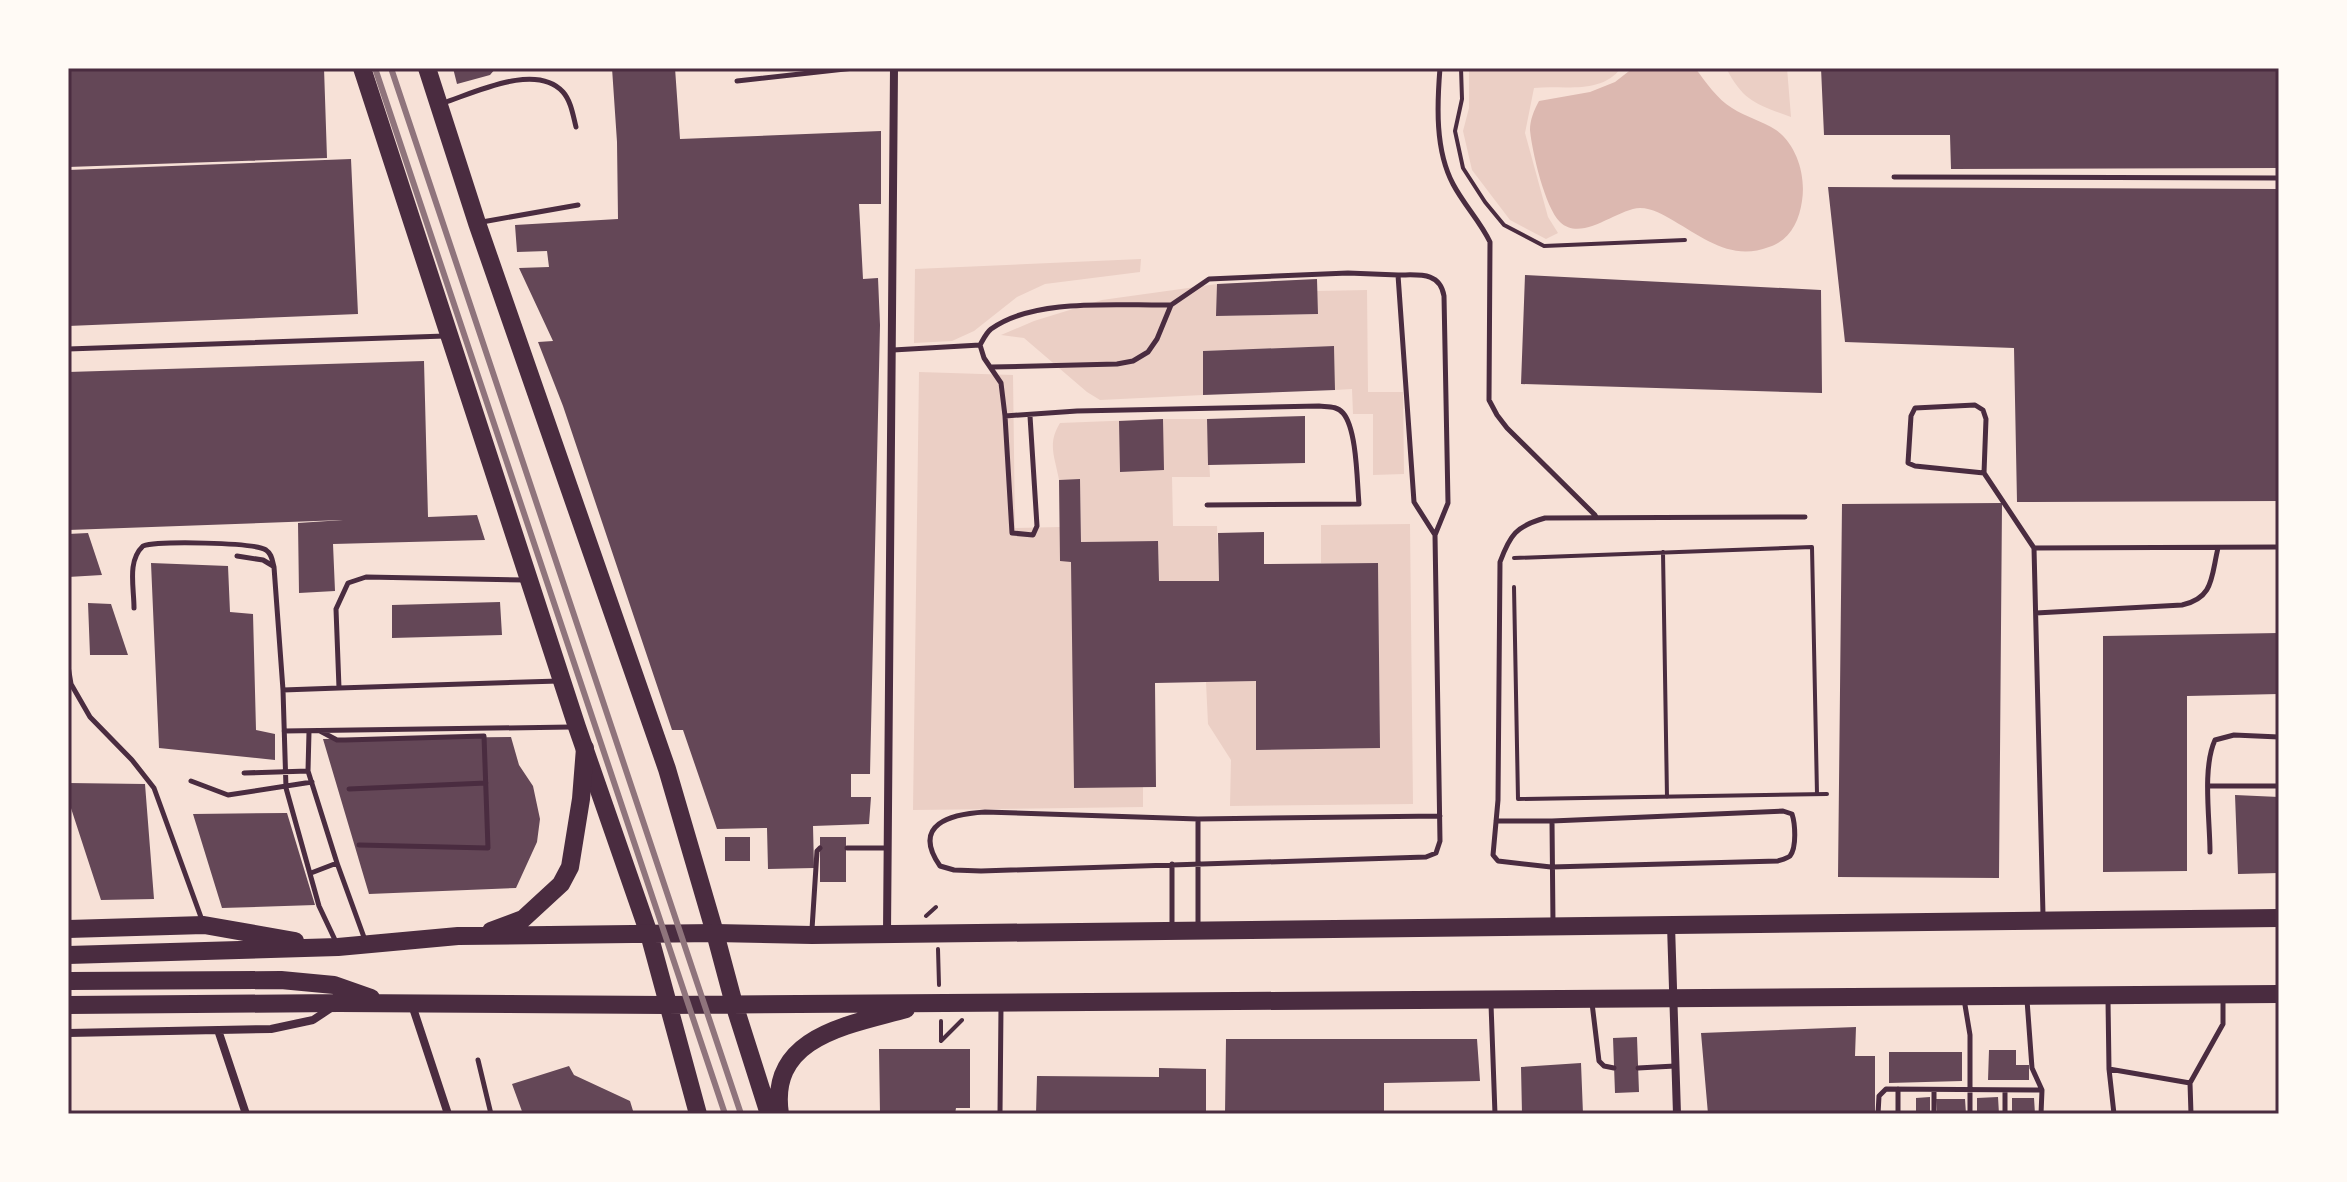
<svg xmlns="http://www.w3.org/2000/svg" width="2347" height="1182" viewBox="0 0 2347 1182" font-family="Barlow,sans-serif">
<rect width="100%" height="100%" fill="#f7e1d7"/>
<path fill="#ebcfc5" d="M1469 68H1621C1601 95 1563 85 1534 88L1525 133 1548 217 1558 233 1546 239 1510 220 1472 170 1463 131 1469 108Z
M1726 68H1787L1791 117C1756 104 1744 102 1726 68Z
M1141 259 1140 272 1045 284 1017 297 974 331 952 341 914 343 915 269Z
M1217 284V316L1318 314 1317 291 1367 290 1368 392H1403L1404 474 1373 475V414H1353L1352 389 1335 390 1334 346 1203 351V395L1100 400 1087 392 1024 338 1001 335 1034 321 1102 300Z
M919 372 1013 375 1015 528 1060 527 1143 787V807L913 810Z
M1163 419H1207L1210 477H1172L1173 526H1217L1219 581H1159L1158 541 1081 542 1080 480H1059C1055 457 1047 444 1060 423Z
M1410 524 1413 804 1230 806 1231 760 1208 724 1206 682 1256 681 1257 750 1380 748 1378 563H1321V525Z"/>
<path fill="#dcb8b0" d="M1633 68H1695C1706 82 1717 99 1732 108 1746 117 1762 121 1776 130 1797 145 1806 176 1802 201 1799 222 1790 240 1769 247 1732 261 1705 239 1674 221 1664 215 1652 208 1640 208 1616 209 1582 243 1560 222 1545 207 1532 152 1530 130 1530 120 1534 110 1539 101L1590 92 1615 82Z"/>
<path fill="#644757" d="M68 68H324L327 158 68 167Z
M453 68H496L490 75 457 84Z
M612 68H675L680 139 881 131V204H859L863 279 878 278 880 325 870 774H851V797H871L869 824 813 826 814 868 768 869 767 828 717 829 683 730H672L563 406 538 342 553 341 519 268 549 267 547 251 517 252 515 225 618 219 617 142Z
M1821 68H2279V168L1951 169 1950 135H1824Z
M351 159 358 314 68 326V170Z
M1828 187 2279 189V501L2017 502 2014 348 1845 342Z
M1525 275 1821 290 1822 393 1521 384Z
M1317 279 1318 314 1216 316 1217 284Z
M1334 346 1335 390 1203 395V351Z
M424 361 428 517 477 515 485 540 333 544 335 591 299 593 298 523 343 520 68 530V372Z
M1305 416V463L1208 465 1207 419Z
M1163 419 1164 470 1120 472 1119 421Z
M1080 479 1081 542 1158 541 1159 581H1219L1218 533 1264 532V564L1378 563 1380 748 1256 750V681L1155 683 1156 787 1074 788 1071 562 1060 561 1059 480Z
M2002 503 1999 878 1838 877 1842 504Z
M88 533 102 575 68 577V534Z
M151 563 228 566 230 612 253 614 256 730 275 734V760L159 748Z
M500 602 502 635 392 638V605Z
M88 603 111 604 128 655H90Z
M2279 633V694L2187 696V871L2103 872V636Z
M511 737 519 765 533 786 540 819 537 842 516 888 369 894 323 739Z
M68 783 145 784 154 899 101 900 68 799Z
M2235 795 2279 797V873L2238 874Z
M287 813 315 905 222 908 193 814Z
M725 837H750V861H725Z
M820 837H846V882H820Z
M1856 1027 1855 1056H1875V1114H1708L1701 1033Z
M1637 1037 1639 1092 1615 1093 1613 1038Z
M1226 1039H1477L1480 1081 1384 1083V1114H1225Z
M879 1049H970V1108H956L955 1114H880Z
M1989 1050H2016V1065H2029V1080H1988Z
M1889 1052H1962V1081L1889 1083Z
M1581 1063 1583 1114H1522L1521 1067Z
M569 1066 574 1075 630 1101 634 1114H523L512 1084Z
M1159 1068 1206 1069V1114H1036L1037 1076 1159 1077Z
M1930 1097V1114H1916V1098Z
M1998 1097 1999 1114H1977V1098Z
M2012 1098H2034L2035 1114H2012Z
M1936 1099H1965L1966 1114H1937Z"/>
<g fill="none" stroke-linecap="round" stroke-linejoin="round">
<path stroke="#4a2c40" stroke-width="4" d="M1461 68 1462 99 1455 131 1463 168 1485 202 1504 225 1544 246 1685 240
M1663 552 1667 797
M1514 558 1812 547 1817 794
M1514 587 1518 799 1827 794
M926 916 936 907
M938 949 939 985
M941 1021V1041
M941 1041 962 1020"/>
<path stroke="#4a2c40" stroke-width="5" d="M1440 68C1437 105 1435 150 1453 184 1464 205 1480 221 1490 242L1489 400 1497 415 1507 428 1595 515
M737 81 854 68
M443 103C474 93 536 62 563 92 571 101 573 115 576 127
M1894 177 2279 178
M482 222 578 205
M980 345C983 340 986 333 991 329 1035 297 1119 306 1171 305
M68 349 445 336
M893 350 980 345 984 358 1001 383 1005 416 1077 411 1319 406C1329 407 1337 406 1343 413 1357 429 1357 482 1359 504L1207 505
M992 367 1117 364 1133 361 1148 352 1157 339 1171 305 1209 279 1348 273 1398 275
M1005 416 1012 533 1033 535 1037 526 1030 416
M1984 473 1915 466 1908 463 1911 416 1915 408 1975 405 1983 410 1986 419 1984 473 2034 548 2043 915
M1435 535 1414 502 1398 275C1418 275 1440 271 1444 296L1448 503 1435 535 1440 841 1436 853 1426 857 981 871 954 870 940 866C911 824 951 814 985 812L1198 819 1440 816
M2034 548 2279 547
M237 556 263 560 273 566
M526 580 366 577 348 583 336 609 339 688 559 681
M134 608C134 587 127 561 143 546 158 541 253 542 266 550 272 554 272 560 274 567L283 690
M2036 613 2182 605C2214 598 2211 577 2218 548
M68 666 71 684 90 717 132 760 154 788 202 920
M284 731 571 727
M320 731 337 740H345L484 736 488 848 359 845
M309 732 308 771 337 863 365 940
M244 773 308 771
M191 781 228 795 312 782
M2209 786H2279
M349 789 486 783
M1496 821H1552L1783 811 1792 814C1795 823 1797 847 1790 856 1788 858 1781 860 1778 861L1551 867 1498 861 1493 855 1498 800 1500 562C1510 535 1516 526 1545 518L1805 517
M1552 821 1553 924
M847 848H887
M2210 852C2210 820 2202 768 2215 740L2234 735 2279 737
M1172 864V927
M311 873 337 863
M1198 926V819
M812 929 817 851 820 848
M336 942 319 906 286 788 283 690 339 688
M1964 999 1970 1035V1114
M2027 1000 2032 1068 2042 1090 2041 1114
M2108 1000 2109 1069 2114 1114
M1592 1003 1599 1061 1604 1066 1614 1068
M1491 1004 1495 1114
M478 1060 491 1114
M1638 1068 1675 1066
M2109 1069 2190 1083 2191 1114
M2190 1083 2223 1024V996
M1898 1089V1114
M1934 1090V1114
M2005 1090V1114
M1000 1114 1001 1007
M1878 1114 1879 1096 1886 1089 2042 1090"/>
<path stroke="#4a2c40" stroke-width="8" d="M1671 925 1677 1114
M887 933 894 68
M412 1005 448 1114
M218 1030 246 1114
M68 1033 271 1029 313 1020 334 1006"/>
<path stroke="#4a2c40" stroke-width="18" d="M362 68 577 727 649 934
M427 68 477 223 667 769 715 933"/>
<path stroke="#4a2c40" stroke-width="18" d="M68 929 204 925 295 941
M491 931 523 919 561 884 570 867 581 799 585 748
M715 933 734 1004 769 1114
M649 934 698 1114
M68 955 338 947 458 936 715 933 812 935 2279 918
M68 981 281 980 334 985 371 998
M68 1005 339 1003 666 1005 2279 994
M780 1114C768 1036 849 1025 906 1009"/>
<path stroke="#8f747c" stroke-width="6" d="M375 68 725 1114
M391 68 741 1114"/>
</g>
<rect width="2347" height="1182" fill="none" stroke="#fffaf5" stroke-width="140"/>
<rect x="70" y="70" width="2207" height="1042" fill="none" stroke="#4a2c40" stroke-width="3"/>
</svg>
